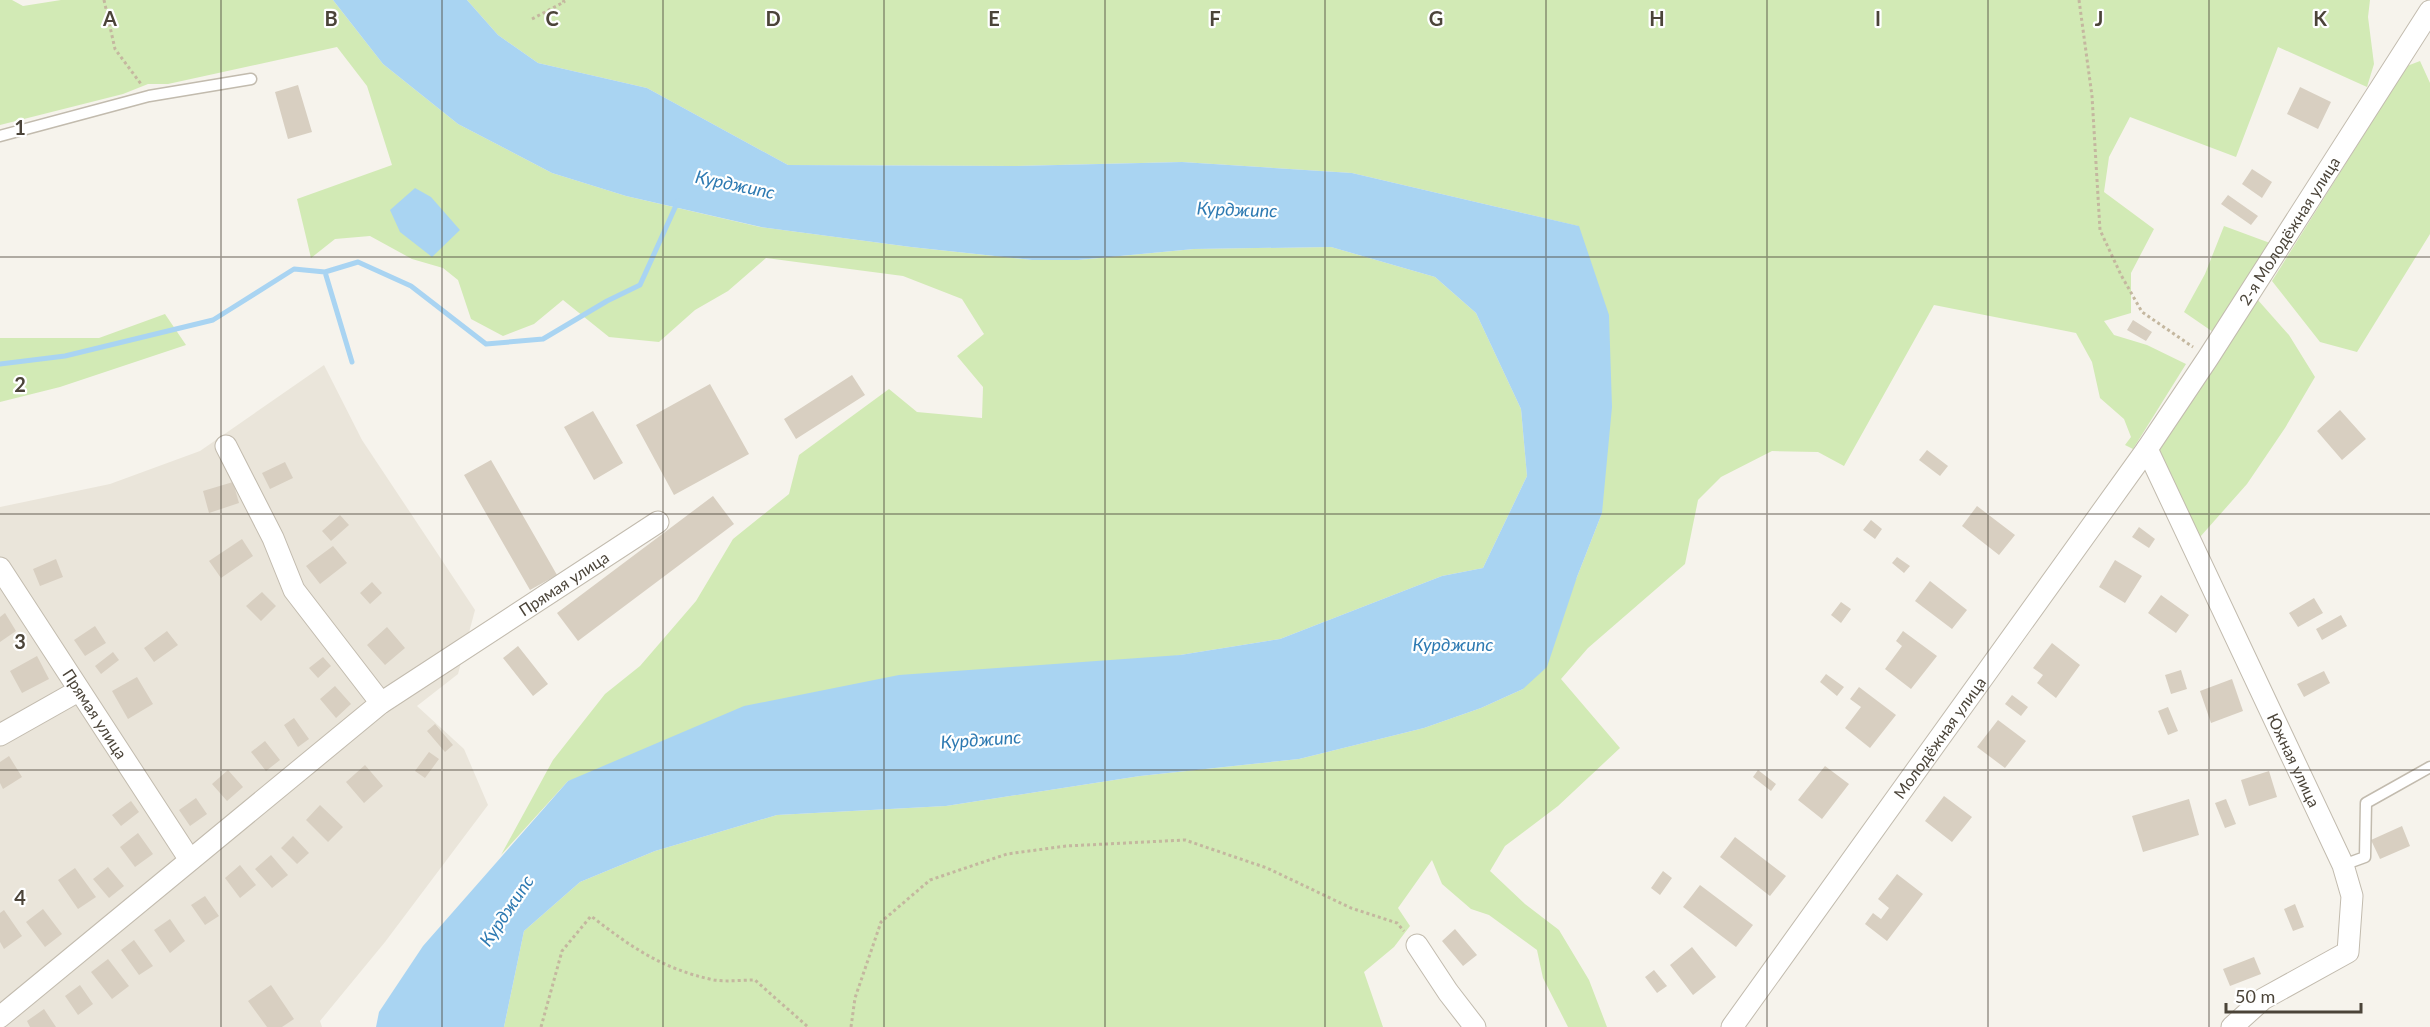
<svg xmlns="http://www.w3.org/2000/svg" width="2430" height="1027" viewBox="0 0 2430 1027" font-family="Lato,sans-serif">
<rect width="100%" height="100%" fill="#f6f3ec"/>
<path fill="#eae5da" d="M324 365 362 440 475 610 458 674 417 706 464 749 488 805 385 942 320 1021 322 1027H0V507L110 484 200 451Z"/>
<path fill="#d2eab5" d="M0 0H12L23 6 61 0H333L383 64 458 124 552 173 626 196 760 227 911 247 1032 260H1078L1194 249 1331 247 1435 277 1476 313 1521 409 1527 476 1483 568 1442 576 1280 639 1180 655 568 781 501 855 553 760 605 694 640 666 696 601 733 539 789 494 799 455 889 389 917 412 982 418 983 387 957 356 984 334 962 299 903 276 766 258 728 291 695 310 659 342 609 337 563 300 534 324 503 336 471 319 458 280 443 268 412 259 370 236 335 239 311 258 297 199 392 165 367 86 337 47 168 84H148L123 94 0 125Z
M467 0H2370L2368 17 2374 64 2367 87 2278 47 2236 157 2130 117 2109 157 2104 192 2154 229 2131 273V313L2104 321 2114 335 2147 345 2186 364 2133 449 2125 445 2131 437 2124 419 2100 398 2092 362 2076 333 1934 305 1844 466 1818 452 1772 451 1721 477 1698 500 1685 564 1588 648 1561 679 1620 748 1558 806 1505 846 1490 871 1525 904 1559 930 1589 980 1607 1027H1568L1543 978 1537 950 1489 915 1471 909 1442 884 1432 860 1398 908 1410 926 1394 947 1364 972 1383 1027H504L524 931 580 882 655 851 777 815 946 806 1140 776 1299 759 1424 728 1481 708 1523 689 1577 577 1602 513 1578 226 1352 173 1182 162 1014 166 788 165 647 88 538 63 498 35Z
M2420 61 2430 83V234L2357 352 2320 342 2272 281 2407 66Z
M2224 226 2270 243 2213 332 2184 312 2205 274Z
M2257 299 2289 335 2315 377 2285 428 2247 484 2200 537 2156 450Z
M165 314 186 345 60 387 0 402V338H99Z"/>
<path fill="#a9d4f2" d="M333 0H467L498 35 538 63 647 88 788 165 1014 166 1182 162 1352 173 1579 226 1609 315 1612 407 1602 513 1577 577 1547 667 1523 689 1481 708 1424 728 1299 759 1140 776 946 806 777 815 655 851 580 882 524 931 504 1027H376L379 1012 423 946 568 781 744 706 899 675 1180 655 1280 639 1442 576 1483 568 1527 476 1521 409 1476 313 1435 277 1331 247 1194 249 1078 260H1032L911 247 761 227 626 196 552 173 458 124 383 64Z
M415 188 431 197 460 230 432 257 400 232 390 210Z"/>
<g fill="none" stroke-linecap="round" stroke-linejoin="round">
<path stroke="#a9d4f2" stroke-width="5" d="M325 272 358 262 411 286 486 344 543 339 607 301 640 285 678 201
M0 364 65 356 213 320 294 269 325 272 352 362"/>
</g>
<path fill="#d8cfc1" d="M298 85 312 132 288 139 275 92Z
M2300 87 2331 102 2318 129 2287 114Z
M2252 169 2272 182 2262 198 2242 184Z
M2228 195 2258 216 2251 225 2221 204Z
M2133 320 2152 332 2146 341 2127 330Z
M852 375 865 395 796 439 784 419Z
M710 384 749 454 674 495 636 425Z
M2340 410 2366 439 2342 460 2317 431Z
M593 411 623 463 594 480 564 427Z
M1927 450 1948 466 1940 476 1919 460Z
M491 460 557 575 530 590 464 475Z
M285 462 293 478 270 489 262 473Z
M233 482 239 503 209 513 203 491Z
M713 496 734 524 578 641 557 613Z
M1977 506 2015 535 1999 555 1962 526Z
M340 515 349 525 331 541 322 531Z
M1871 520 1882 529 1875 539 1863 530Z
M2139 527 2155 539 2149 548 2132 537Z
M242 539 253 556 221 578 209 561Z
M333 546 347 563 320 584 306 566Z
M1897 557 1910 566 1904 573 1892 563Z
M56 559 63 577 40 586 33 569Z
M2115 560 2142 576 2125 603 2099 587Z
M1930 581 1967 610 1952 629 1915 601Z
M372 582 382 593 370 604 360 593Z
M262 592 276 606 261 621 246 606Z
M2161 595 2189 615 2176 633 2148 613Z
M2314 598 2323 613 2298 627 2289 613Z
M1841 602 1851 609 1841 623 1831 615Z
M5 613 16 631 0 642V617Z
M2341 615 2347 626 2322 640 2316 629Z
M95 626 106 643 85 656 74 640Z
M387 627 405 648 385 665 367 645Z
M167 631 178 645 154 662 144 648Z
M1903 631 1937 656 1911 689 1885 669 1902 646 1896 641Z
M2052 643 2080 665 2056 698 2037 683 2043 675 2033 668Z
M518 646 548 684 533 696 503 658Z
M113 652 119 660 101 674 95 666Z
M37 656 49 679 22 693 10 671Z
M323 657 331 666 318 678 309 668Z
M2181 670 2187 689 2171 694 2165 675Z
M2324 671 2330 683 2304 697 2297 684Z
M1826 674 1844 687 1837 696 1820 682Z
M137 677 153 704 128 719 112 691Z
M2232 679 2243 711 2211 723 2200 691Z
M335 686 351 704 336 718 320 699Z
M1859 687 1896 715 1870 748 1845 728 1861 707 1850 699Z
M2012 695 2028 707 2021 716 2005 704Z
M2168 707 2178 731 2168 735 2158 711Z
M294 718 309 739 298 747 284 725Z
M1998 720 2026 741 2005 768 1977 747Z
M435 724 453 745 445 752 427 731Z
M265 741 280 760 266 771 251 752Z
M429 752 439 759 425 778 415 771Z
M9 756 22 777 3 789 0 783V762Z
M365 765 383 786 364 803 346 782Z
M1825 766 1849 784 1822 819 1798 800Z
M228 770 243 787 227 801 212 784Z
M1758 770 1776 784 1771 791 1753 777Z
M2269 771 2277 797 2249 806 2241 780Z
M1944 796 1972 817 1952 842 1925 821Z
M196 798 207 814 190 826 179 810Z
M2189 799 2199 835 2143 852 2132 816Z
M2226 799 2236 824 2225 828 2215 803Z
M131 801 139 812 121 826 112 815Z
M320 805 343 827 328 842 306 820Z
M2402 826 2410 846 2380 859 2371 840Z
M138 833 153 854 135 867 120 847Z
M293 836 309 853 297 864 281 848Z
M1735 837 1786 876 1770 896 1720 857Z
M271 855 288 875 272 888 255 869Z
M240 865 256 885 240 898 225 878Z
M108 867 124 886 109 898 93 879Z
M75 868 96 897 78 909 58 880Z
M1663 871 1672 878 1660 895 1651 888Z
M1897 874 1923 894 1887 941 1865 924 1873 913 1881 919 1889 908 1878 899Z
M1700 885 1753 925 1736 947 1683 907Z
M205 896 219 916 205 925 191 905Z
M2295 904 2304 927 2293 931 2284 909Z
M43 909 62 934 45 947 26 922Z
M4 910 22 936 4 949 0 942V913Z
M170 919 185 941 170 953 154 930Z
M1455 929 1477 955 1463 966 1442 941Z
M134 940 153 966 139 975 121 950Z
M1692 947 1716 977 1693 995 1670 965Z
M2254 957 2261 974 2230 986 2223 969Z
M108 959 129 986 112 999 91 972Z
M1654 970 1667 986 1657 993 1645 977Z
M80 985 93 1004 78 1015 65 996Z
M271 985 294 1019 282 1027H267L248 1001Z
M44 1009 56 1027H30L27 1021Z"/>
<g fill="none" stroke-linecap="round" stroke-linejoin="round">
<defs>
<path id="lane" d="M0 136 149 96 251 79
M2343 865 2365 857 2366 803 2430 767"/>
<g id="street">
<path d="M226 446 273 538 294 590 381 703"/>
<path id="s1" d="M2147 449 2343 865 2352 896 2348 952 2263 999 2232 1027"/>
<path id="s2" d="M0 568 190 860"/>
<path d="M0 735 78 691"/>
<path d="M1417 945 1448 992 1475 1027"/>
<path id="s3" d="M0 1017 381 703 658 522"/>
<path id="s4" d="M1732 1027 2147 449 2208 358 2430 11"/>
</g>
</defs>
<use href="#lane" stroke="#c2bbae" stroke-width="13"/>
<use href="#street" stroke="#c2bbae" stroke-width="23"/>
<path stroke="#c4b79f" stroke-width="3" stroke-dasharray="3 3" stroke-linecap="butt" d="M104 0 115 49 141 84
M2079 0 2092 96 2100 230 2121 275 2142 312 2193 347
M532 19 564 2 563 0
M541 1027 562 951 591 916C631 947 662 969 714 980 727 982 742 980 755 980L808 1027
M851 1027 855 998 881 922 930 880 1007 854 1066 846 1185 840 1267 868 1351 908 1397 923 1404 931"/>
<use href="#lane" stroke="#fff" stroke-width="10"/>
<use href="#street" stroke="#fff" stroke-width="21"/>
</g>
<path fill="none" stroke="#4b4439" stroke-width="1.5" stroke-opacity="0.55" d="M221 0V1027M442 0V1027M663 0V1027M884 0V1027M1105 0V1027M1325 0V1027M1546 0V1027M1767 0V1027M1988 0V1027M2209 0V1027M0 257H2430M0 514H2430M0 770H2430"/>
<g text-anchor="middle" stroke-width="4.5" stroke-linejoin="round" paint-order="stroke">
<g font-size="16" fill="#4b4439" stroke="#fff">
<text dy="6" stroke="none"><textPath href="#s4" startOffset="972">2-я Молодёжная улица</textPath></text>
<text dy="6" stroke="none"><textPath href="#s3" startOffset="712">Прямая улица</textPath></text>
<text dy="6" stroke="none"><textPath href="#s2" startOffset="174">Прямая улица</textPath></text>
<text dy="6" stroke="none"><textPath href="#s4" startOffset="356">Молодёжная улица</textPath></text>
<text dy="6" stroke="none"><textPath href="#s1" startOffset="344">Южная улица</textPath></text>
</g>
<g font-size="18" font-style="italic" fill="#2e7ab2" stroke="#fff">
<text transform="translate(735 185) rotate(12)" y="6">Курджипс</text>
<text transform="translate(1237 210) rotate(2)" y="6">Курджипс</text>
<text x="1453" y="651">Курджипс</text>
<text transform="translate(981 740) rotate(-4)" y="6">Курджипс</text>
<text transform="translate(507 911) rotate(-56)" y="6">Курджипс</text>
</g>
</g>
<g font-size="20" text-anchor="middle" font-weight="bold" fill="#4b4439" stroke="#fff" stroke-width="4.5" stroke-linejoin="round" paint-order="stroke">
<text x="110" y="26">A</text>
<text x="331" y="26">B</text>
<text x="552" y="26">C</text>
<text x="773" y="26">D</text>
<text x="994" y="26">E</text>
<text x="1215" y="26">F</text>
<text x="1436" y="26">G</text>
<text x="1657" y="26">H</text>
<text x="1878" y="26">I</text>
<text x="2099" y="26">J</text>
<text x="2320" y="26">K</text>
<text x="20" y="135">1</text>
<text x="20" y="392">2</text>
<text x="20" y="649">3</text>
<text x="20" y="905">4</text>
</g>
<path d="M2226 1003v9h135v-9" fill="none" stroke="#4b4439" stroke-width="3"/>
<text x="2235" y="1003" font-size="18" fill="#4b4439" stroke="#ffffff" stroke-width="4.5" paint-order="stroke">50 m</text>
</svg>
